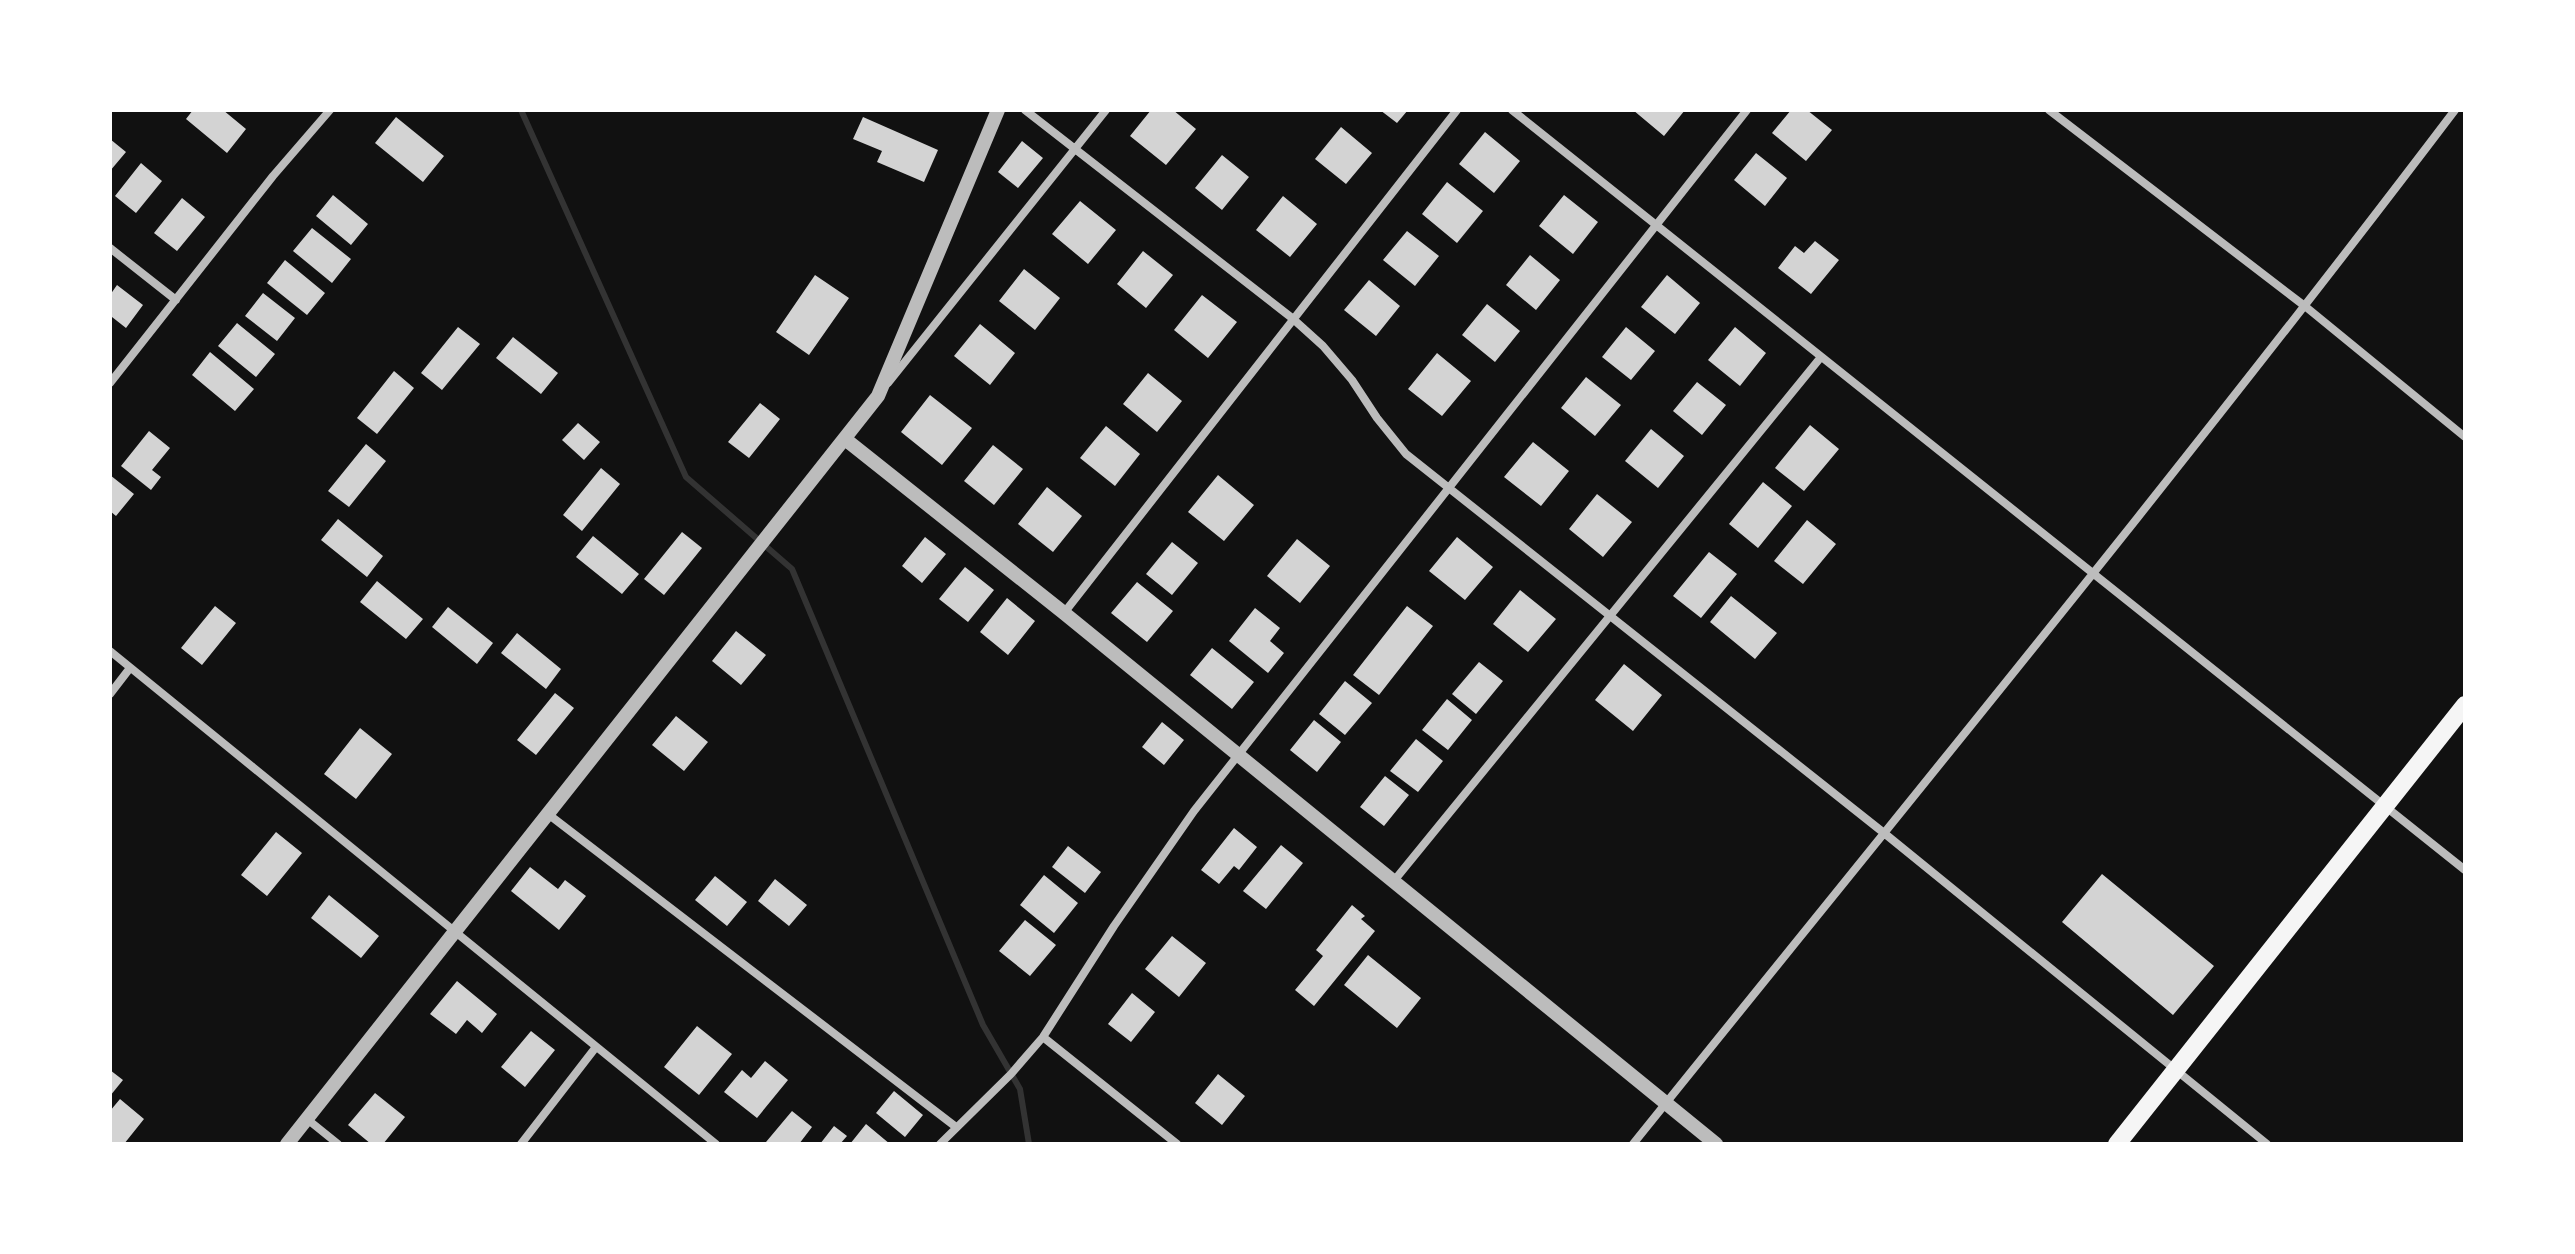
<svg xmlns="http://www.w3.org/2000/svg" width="2575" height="1254" viewBox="0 0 2575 1254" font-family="'Exo 2',sans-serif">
<rect width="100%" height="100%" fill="#111"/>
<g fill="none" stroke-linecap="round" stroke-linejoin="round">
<path stroke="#333" stroke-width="6" d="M521 110 686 477 792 569 983 1025 1020 1089 1029 1144"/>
</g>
<path fill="#d3d3d3" d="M193 110H223L246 129 227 153 186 119Z
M1151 110H1173L1196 129 1166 165 1130 136Z
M1380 110H1408L1397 123Z
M1633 110H1685L1664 136Z
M1791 110H1807L1832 130 1806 161 1772 133Z
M396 117 444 156 423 182 375 143Z
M863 117 938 150 924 182 877 162 882 151 853 139Z
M1341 127 1372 153 1346 184 1315 159Z
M1485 132 1520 161 1494 193 1459 164Z
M110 139 126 152 110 171Z
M1022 141 1043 158 1018 188 998 172Z
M1756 153 1787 178 1765 206 1734 180Z
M1222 155 1249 177 1222 210 1195 188Z
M141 163 162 181 136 213 115 196Z
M1447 182 1483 211 1457 243 1422 214Z
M333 195 368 224 351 245 316 216Z
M1564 195 1598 222 1573 254 1539 226Z
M1283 196 1317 224 1290 257 1256 230Z
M182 198 205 217 177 251 154 233Z
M1080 201 1116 230 1088 264 1052 234Z
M312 228 351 259 332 283 293 251Z
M1407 231 1439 256 1415 286 1383 260Z
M1815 241 1839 260 1811 294 1778 268 1795 246 1804 253Z
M1143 251 1173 275 1146 308 1117 284Z
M1530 255 1560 280 1536 310 1506 285Z
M285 260 325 293 307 315 267 283Z
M1024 269 1060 298 1035 330 999 301Z
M815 275 849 298 809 355 776 332Z
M1667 275 1700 303 1675 334 1641 307Z
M1369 280 1400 306 1376 336 1344 310Z
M117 285 143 305 126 328 112 317 110 320V295Z
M263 293 295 318 277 341 245 316Z
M1202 295 1237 322 1208 358 1174 330Z
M1487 304 1520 331 1495 362 1462 335Z
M237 323 275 354 256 377 218 346Z
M980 324 1015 353 990 385 954 356Z
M458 327 480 344 442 390 421 373Z
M1626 327 1655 351 1631 380 1602 357Z
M1735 327 1766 353 1740 386 1708 360Z
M513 337 558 373 541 394 496 358Z
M210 352 254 389 235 411 192 375Z
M1437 353 1471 381 1442 416 1408 389Z
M394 371 414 388 377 434 357 418Z
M1148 373 1182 401 1157 432 1123 404Z
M1586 377 1621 405 1595 436 1561 408Z
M1697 382 1726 405 1702 435 1673 411Z
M930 395 972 428 942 465 901 432Z
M760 403 780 419 749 458 728 442Z
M578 423 600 442 584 460 562 440Z
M1810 425 1839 449 1804 491 1775 468Z
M1106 426 1140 454 1115 486 1080 458Z
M1651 429 1684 456 1658 488 1625 461Z
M149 431 170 448 152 470 161 477 151 490 121 466Z
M1533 442 1569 471 1541 506 1504 477Z
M366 444 386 461 349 507 328 491Z
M993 445 1023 469 994 505 964 481Z
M601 468 620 484 582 531 563 515Z
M110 475 134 494 116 516 110 511Z
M1218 475 1254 505 1224 541 1188 512Z
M1763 482 1792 506 1758 548 1729 524Z
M1047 487 1082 516 1053 552 1018 524Z
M1597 494 1632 522 1603 557 1569 529Z
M338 519 383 556 367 577 321 540Z
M1807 520 1836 544 1803 584 1774 561Z
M682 532 702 548 664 595 644 579Z
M593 536 639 574 622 594 576 557Z
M925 537 946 554 922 583 902 566Z
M1457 537 1493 567 1465 600 1429 571Z
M1297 539 1330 566 1300 603 1267 576Z
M1172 542 1198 563 1172 595 1146 574Z
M1709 552 1737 574 1701 618 1673 596Z
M965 567 994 590 968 622 939 599Z
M377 581 423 619 406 639 360 602Z
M1137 582 1173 611 1147 642 1111 613Z
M1520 590 1556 619 1528 652 1493 624Z
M1731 596 1777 633 1755 659 1710 622Z
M1007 598 1035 621 1008 655 980 632Z
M215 606 236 623 202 665 181 648Z
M1407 606 1433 626 1379 695 1353 675Z
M448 607 493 643 477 664 432 627Z
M1255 608 1280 628 1270 641 1284 653 1268 673 1229 641Z
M736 631 766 655 741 685 712 661Z
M517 633 561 669 546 689 501 653Z
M1212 648 1254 682 1232 709 1190 675Z
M1479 662 1503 681 1476 714 1452 694Z
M1624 664 1662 695 1633 731 1595 700Z
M1345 681 1372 703 1345 735 1319 714Z
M555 693 574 708 536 755 517 740Z
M1447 699 1472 720 1448 750 1422 730Z
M676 716 708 742 684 771 652 745Z
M1314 720 1341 742 1317 772 1290 750Z
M1162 722 1184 740 1164 765 1142 747Z
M360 728 392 754 356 799 324 774Z
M1416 739 1443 761 1418 792 1390 771Z
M1385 776 1409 795 1384 826 1360 807Z
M1234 828 1257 847 1239 870 1234 866 1219 884 1201 870Z
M276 832 302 853 267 896 241 875Z
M1281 845 1303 863 1266 909 1243 891Z
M1068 846 1101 872 1085 893 1052 867Z
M530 867 558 889 565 880 586 896 559 930 511 891Z
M2102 874 2214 966 2173 1015 2062 922Z
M1044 875 1078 903 1054 933 1020 905Z
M715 876 747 902 727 926 695 900Z
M775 879 807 905 789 926 758 901Z
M329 895 379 936 361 958 311 918Z
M1352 905 1365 916 1361 919 1375 931 1314 1006 1295 990 1323 956 1316 950Z
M1025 920 1056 945 1030 976 999 951Z
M1172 936 1206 963 1179 997 1145 969Z
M1368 955 1421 998 1397 1028 1344 985Z
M457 981 497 1014 482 1033 467 1020 456 1034 430 1014Z
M1132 993 1155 1012 1131 1042 1108 1024Z
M697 1026 732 1054 699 1095 664 1067Z
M531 1031 555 1050 525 1087 501 1067Z
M765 1061 788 1080 757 1118 724 1092 742 1070 751 1078Z
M110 1070 123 1080 110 1096Z
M1218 1074 1245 1096 1222 1125 1195 1103Z
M894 1091 923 1115 905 1137 876 1113Z
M375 1093 405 1117 383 1144H371L348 1125Z
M120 1099 144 1119 124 1144H110V1111Z
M792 1111 812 1127 799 1144H768L766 1142Z
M866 1124 890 1144H850Z
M834 1126 847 1136 840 1144H820Z"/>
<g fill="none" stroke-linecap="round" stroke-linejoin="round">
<path stroke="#bcbcbc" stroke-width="8" d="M1025 110 1292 318 1323 346 1352 380 1377 418 1406 454 1884 833 2267 1144
M1512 110 2465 870
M2049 110 2306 307 2465 437
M110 248 176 300
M110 383 273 176 330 110
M888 383 1106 110
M1064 613 1457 110
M110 651 716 1144
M110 694 130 668
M548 814 956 1127
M1393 882 1821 357
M1043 1037 1177 1144
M307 1119 338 1144
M521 1144 596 1047
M940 1144 1011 1074 1043 1037 1114 926 1194 811 1747 110
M1633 1144C1909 801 2189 461 2455 110"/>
<path stroke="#bcbcbc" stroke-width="14" d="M845 439 1064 613 1716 1144
M287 1144 878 396 998 110"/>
<path stroke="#f5f5f5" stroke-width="18" d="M2117 1144 2465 705"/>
</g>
<rect width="2575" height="1254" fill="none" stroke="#ffffff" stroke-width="224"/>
</svg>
